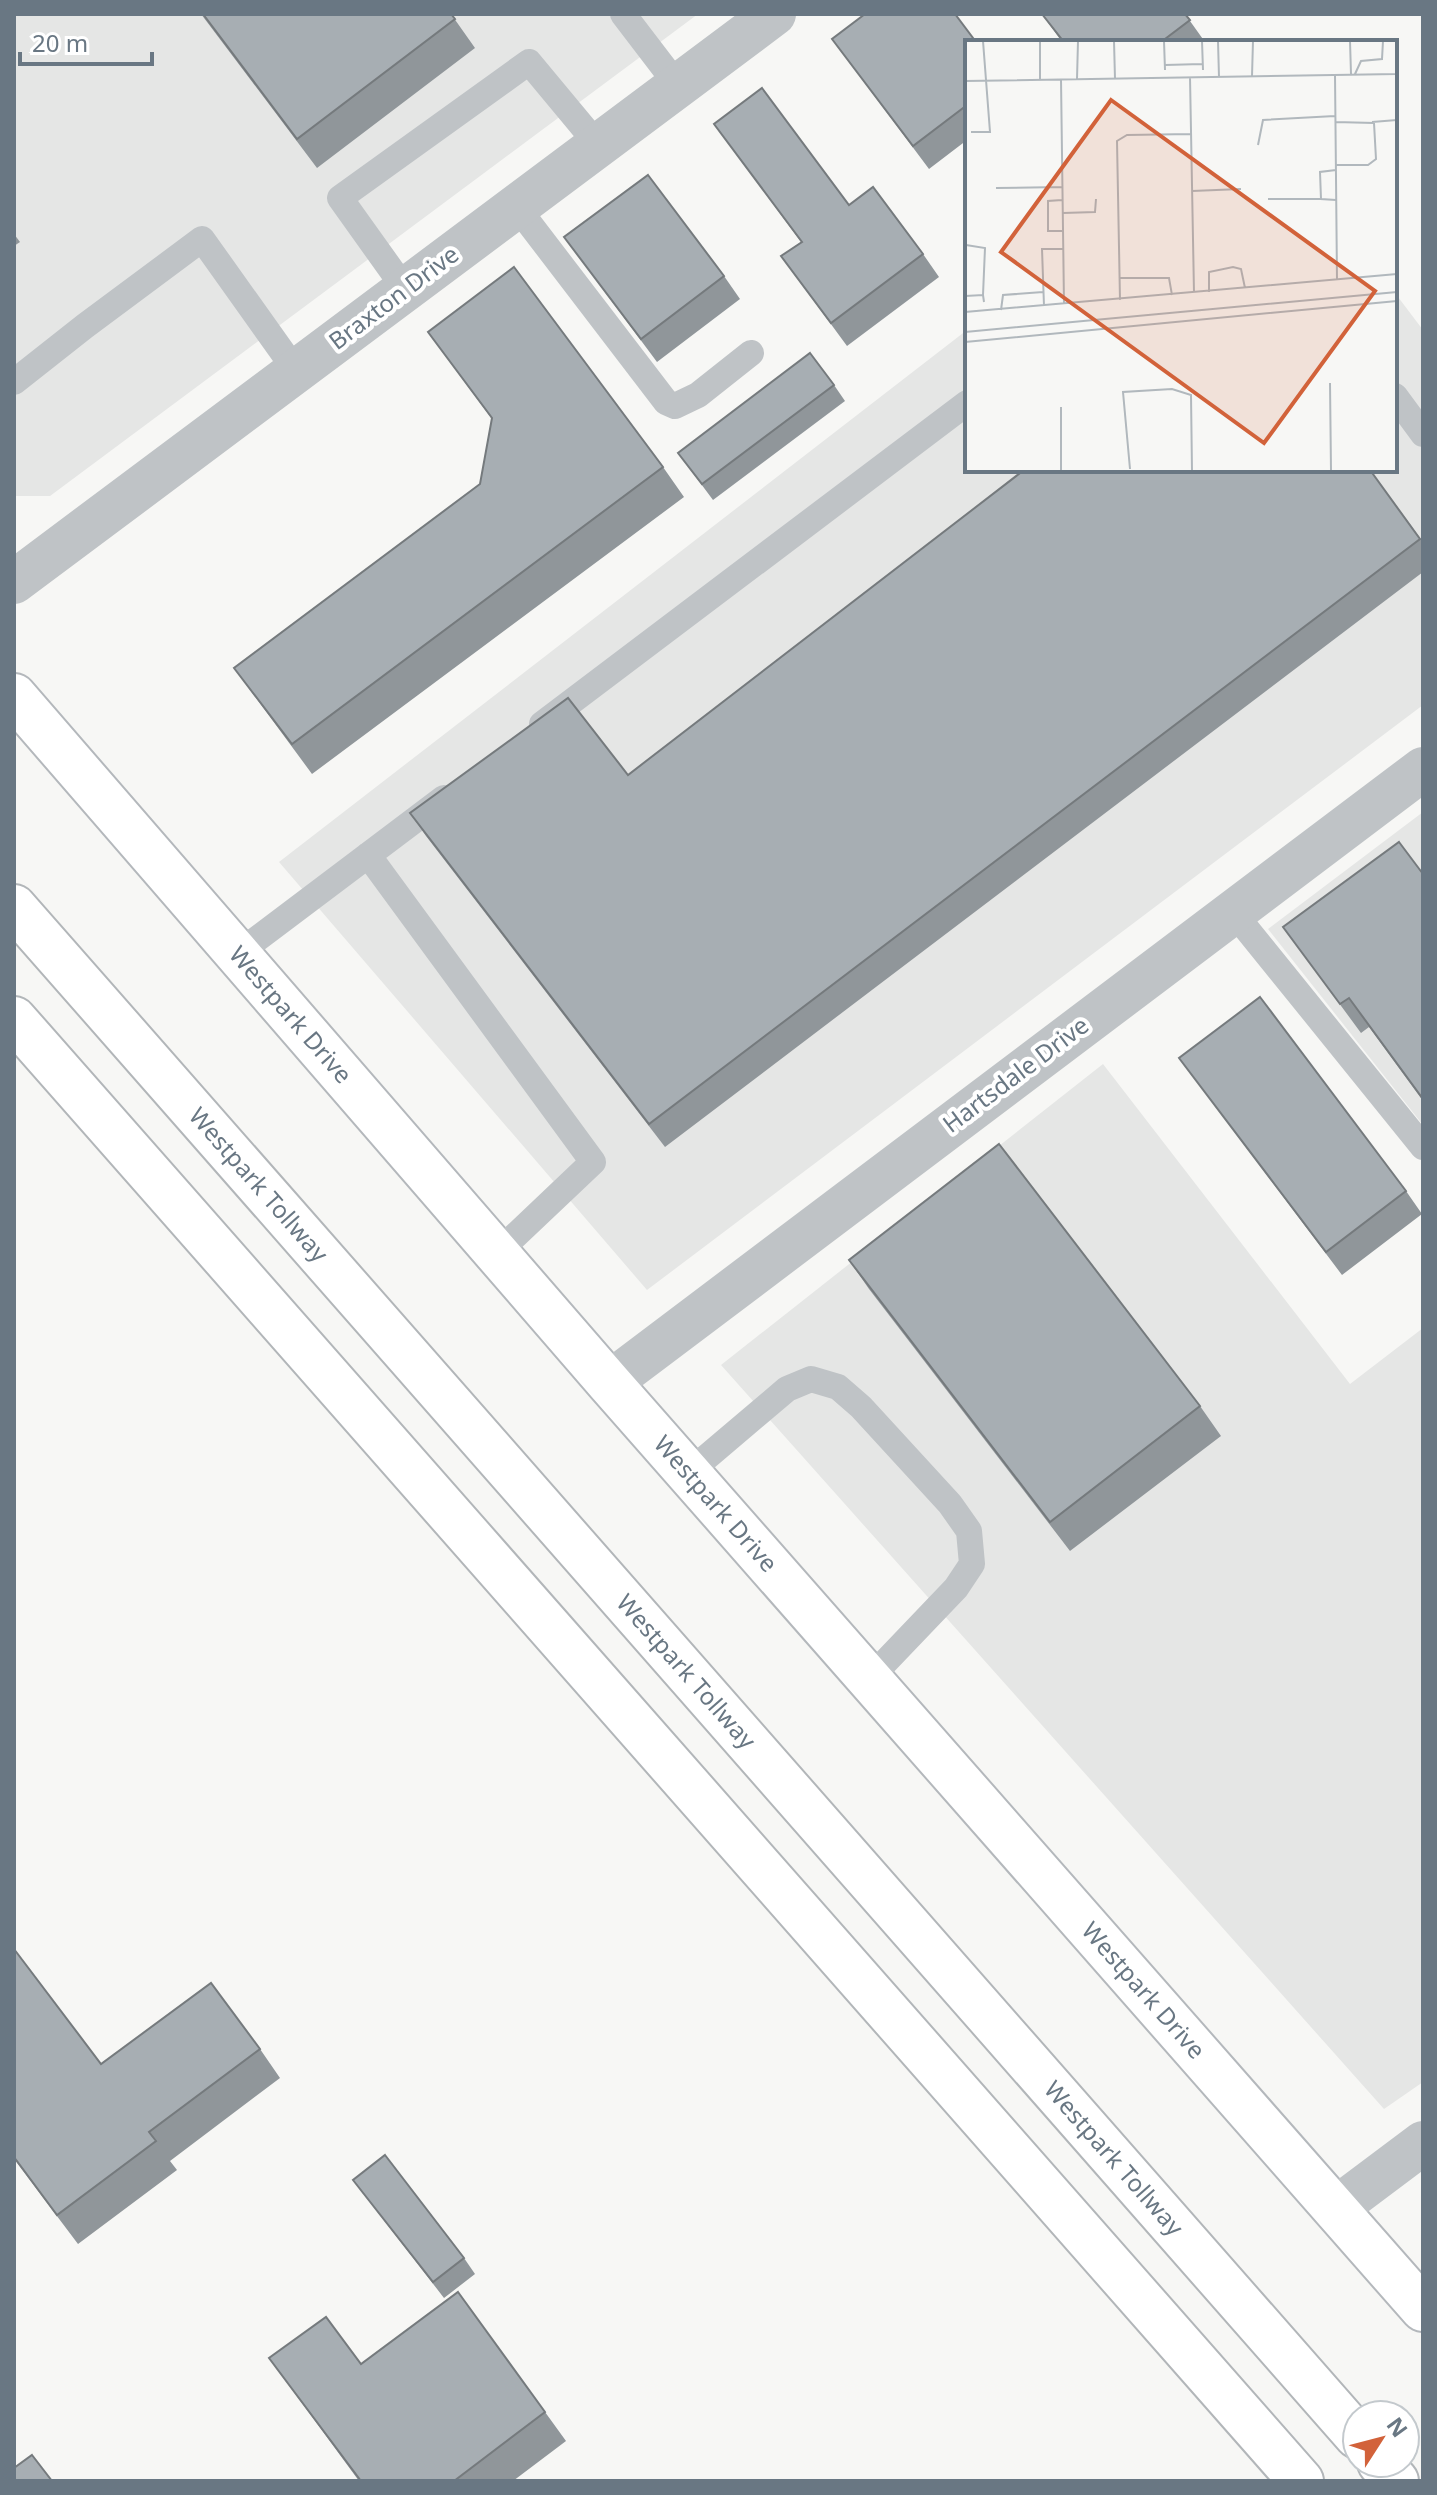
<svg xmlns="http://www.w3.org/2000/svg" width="1437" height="2495" viewBox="0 0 1437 2495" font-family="'Noto Sans',sans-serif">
<rect width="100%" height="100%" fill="#f7f7f5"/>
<path fill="#e5e6e5" d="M14 14H698L50 496H14Z
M1395 293 1423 330V705L647 1290 279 862 967 330V470H1395Z
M1423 812V1125L1268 929Z
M1103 1064 1350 1384 1423 1328V2082L1384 2109 721 1365Z"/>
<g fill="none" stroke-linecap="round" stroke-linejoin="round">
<defs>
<g id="secondary">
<path id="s1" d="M14 696 609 1383 1423 2309"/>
</g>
<g id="highway">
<path id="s2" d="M14 907 1357 2436"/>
<path d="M14 1019 1301 2481"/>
<path d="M1380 2463 1396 2481"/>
</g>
</defs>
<use href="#secondary" stroke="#b4b8bc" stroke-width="48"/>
<use href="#highway" stroke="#b2b6b9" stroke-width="48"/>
<path stroke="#bfc3c6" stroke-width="26" d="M623 14 678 86
M516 206 666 402 675 406 698 395 751 353
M405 289 340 198 529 62 598 145
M14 382 85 326 202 239 296 371
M1395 396 1423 434
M542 724 967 403
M368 855 593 1162 497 1253
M1233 912 1423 1147
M237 954 444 798
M688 1473 787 1389 811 1379 838 1387 861 1407 950 1504 969 1531 972 1564 956 1588 870 1678"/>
<path stroke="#bfc3c6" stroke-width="44" d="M14 582 774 14
M609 1383 1423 769
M1335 2209 1423 2143"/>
<use href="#secondary" stroke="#fff" stroke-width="44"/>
<use href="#highway" stroke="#fff" stroke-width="44"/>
</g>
<path fill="#90969a" d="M201 14H451L475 48 317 168Z
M1042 14H1185L1205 42H1062Z
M832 39 967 42V140L929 169Z
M714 124 849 205 923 254 939 277 847 346 781 256 801 242Z
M14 234 20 242 14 246Z
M564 237 724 276 740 299 657 362Z
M428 332 663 467 684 497 312 774 234 668 480 484 492 419Z
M834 385 845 401 713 500 678 453Z
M1370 470 1423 542V572L665 1147 426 836 410 813 628 775Z
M1423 874V1101L1369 1027 1361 1033 1283 927Z
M1179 1058 1406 1191 1422 1214 1342 1275Z
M849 1260 1200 1406 1221 1436 1070 1551 869 1289Z
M14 1949 101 2064 260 2049 280 2078 170 2161 177 2170 78 2244 14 2159Z
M353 2180 464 2258 475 2274 444 2298Z
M269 2358 361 2364 545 2412 566 2441 513 2481H359Z"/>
<path fill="#a7aeb3" stroke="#757a7d" stroke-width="2" d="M203 14H451L455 19 297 139Z
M865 14H955L976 42H967V105L913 146 832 39Z
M1042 14H1185L1190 20 1161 42H1064Z
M762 88 849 205 873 187 923 254 831 323 781 256 802 242 714 124Z
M648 175 724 276 641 339 564 237Z
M514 267 663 467 292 744 234 668 480 484 492 418 428 332Z
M810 353 834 385 702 484 678 453Z
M1024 470H1370L1420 539 649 1124 410 813 568 698 628 775Z
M1399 842 1423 874V1099L1349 998 1340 1004 1283 927Z
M1260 997 1406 1191 1326 1252 1179 1058Z
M999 1144 1200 1406 1050 1522 849 1260Z
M14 1949 101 2064 211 1983 260 2049 149 2132 156 2141 57 2215 14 2157Z
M385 2155 464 2258 433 2282 353 2180Z
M458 2292 545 2412 454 2481H361L269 2358 326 2317 361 2364Z
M32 2455 52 2481H14V2468Z"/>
<g text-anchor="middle" stroke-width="8" stroke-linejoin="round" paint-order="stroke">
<g font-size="24" fill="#697783" stroke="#fff">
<text transform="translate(394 298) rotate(-37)" y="8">Braxton Drive</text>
<text dy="8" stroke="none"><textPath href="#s1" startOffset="422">Westpark Drive</textPath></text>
<text transform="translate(1016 1075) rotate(-37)" y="8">Hartsdale Drive</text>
<text dy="8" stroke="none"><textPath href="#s2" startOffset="370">Westpark Tollway</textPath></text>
<text dy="8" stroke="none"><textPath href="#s1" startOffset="1070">Westpark Drive</textPath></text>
<text dy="8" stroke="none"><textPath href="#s2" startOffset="1018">Westpark Tollway</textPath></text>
<text dy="8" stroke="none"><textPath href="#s1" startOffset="1718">Westpark Drive</textPath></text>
<text dy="8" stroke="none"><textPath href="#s2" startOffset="1666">Westpark Tollway</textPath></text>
</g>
</g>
<g transform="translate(965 40)">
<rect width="432" height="432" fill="#f7f7f5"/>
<path fill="none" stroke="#b1b8bd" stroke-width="2" d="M75 1V40M149 1 150 39M199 1 200 30M237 1 238 30M253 1 254 37M385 1 386 34M431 1V34M200 25 237 24M390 34 396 21 417 19 418 1M370 35 372 240M287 36 288 1M225 37 229 253M96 39 99 264M112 39 113 1M0 41 432 34M370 82 409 83 411 119 403 125H371M407 82 432 80M6 92H25L18 1M293 105 298 80 370 76M371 130 355 132 356 159 371 160M31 148 97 147M227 151 276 149M303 159H356M97 160 83 161V191H98M98 173 130 172 131 159M1 205 20 208 18 255M155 238H204L207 255M244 252V232L268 227 276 229 280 248M0 256 18 255 19 262M155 260 152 101 162 95 226 94M79 266 77 209H98M36 270 38 255 78 252M0 272 432 234M0 292 432 252M0 302 432 261M365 343 366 431M96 367V431M165 429 158 352 207 349 226 355 227 431"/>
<path fill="#d2623a" fill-opacity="0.15" stroke="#d2623a" stroke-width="4" d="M146 60 410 251 299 403 36 212Z"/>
<rect width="432" height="432" fill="none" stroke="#697783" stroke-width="4"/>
</g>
<rect width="1437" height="2495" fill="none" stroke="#697783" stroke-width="32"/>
<g transform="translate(1381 2439) rotate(54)"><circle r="38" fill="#ffffff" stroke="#c3c9cd" stroke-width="2"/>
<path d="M0-6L14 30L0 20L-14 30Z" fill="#d2623a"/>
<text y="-12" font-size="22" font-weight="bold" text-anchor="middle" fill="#697783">N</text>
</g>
<path d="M20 52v12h132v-12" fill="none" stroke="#697783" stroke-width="4"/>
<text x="32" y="52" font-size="24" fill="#697783" stroke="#ffffff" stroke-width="6" paint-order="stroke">20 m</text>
</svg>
